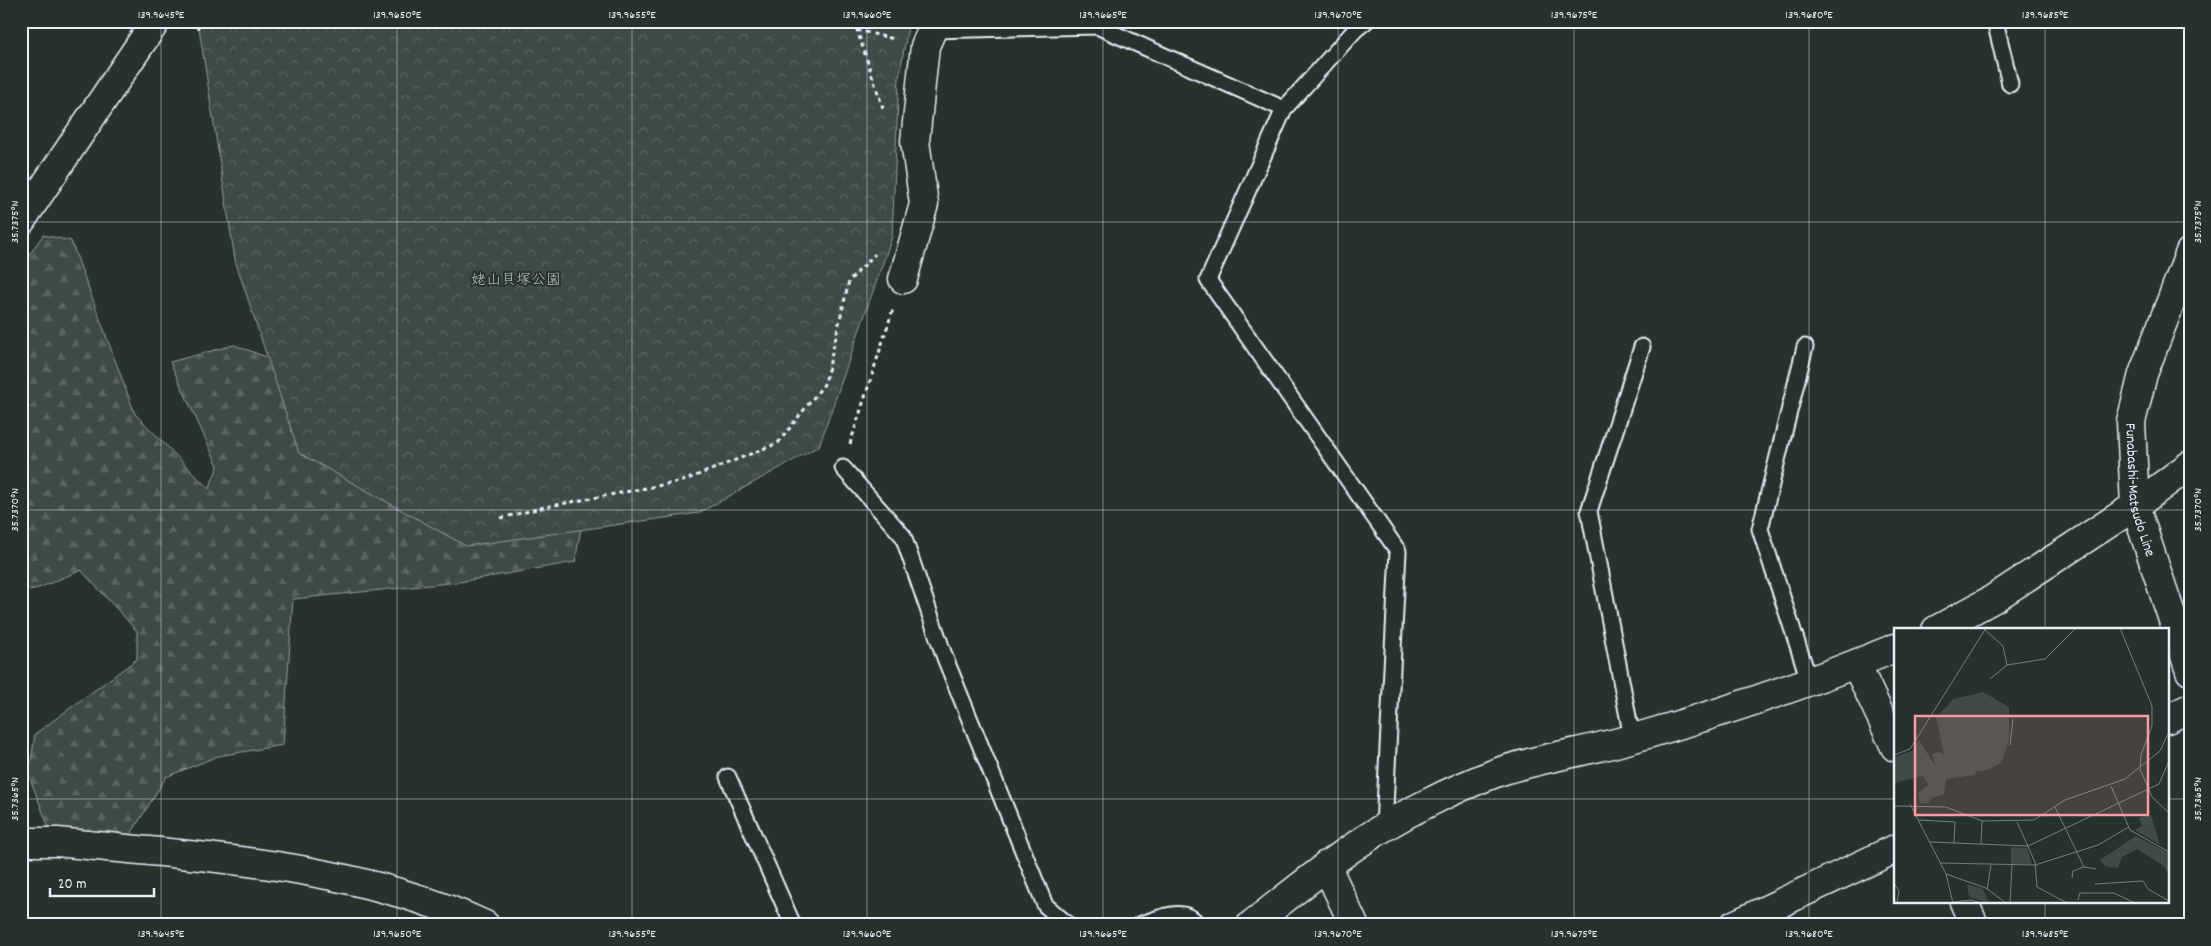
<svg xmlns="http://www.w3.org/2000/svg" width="2211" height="946" viewBox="0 0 2211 946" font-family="Dekko,'Klee One',sans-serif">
<defs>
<pattern id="forest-firs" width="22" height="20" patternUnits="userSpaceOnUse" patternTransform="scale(1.25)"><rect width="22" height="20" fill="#3e4b47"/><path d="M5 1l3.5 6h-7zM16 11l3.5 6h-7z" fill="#5a6562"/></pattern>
<pattern id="park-crowns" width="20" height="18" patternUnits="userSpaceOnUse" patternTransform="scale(1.25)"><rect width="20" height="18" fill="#3e4b47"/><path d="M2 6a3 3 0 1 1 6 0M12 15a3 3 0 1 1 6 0" fill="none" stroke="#5a6562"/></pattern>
</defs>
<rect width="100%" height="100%" fill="#26332d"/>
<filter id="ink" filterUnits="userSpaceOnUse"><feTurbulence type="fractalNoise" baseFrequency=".02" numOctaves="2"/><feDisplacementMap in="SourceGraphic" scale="10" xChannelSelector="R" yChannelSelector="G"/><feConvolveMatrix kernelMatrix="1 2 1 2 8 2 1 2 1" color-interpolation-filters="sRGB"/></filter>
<g filter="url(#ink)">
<path fill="url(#forest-firs)" stroke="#939ea0" d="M43 235 71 241 135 414 209 489 218 466 170 362 234 345 339 384 583 517 575 562 459 582 293 599 283 745 218 756 166 777 129 837 49 828 29 776 35 734 137 659V631L81 570 39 588 21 592V267Z"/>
<path fill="url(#park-crowns)" stroke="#939ea0" d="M205 21H909L899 78 892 237 819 446 699 513 466 546 299 453 235 260 199 28Z"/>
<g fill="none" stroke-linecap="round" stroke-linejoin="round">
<defs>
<path id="lane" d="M1366 21 1355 30 1284 109 1208 280 1398 551 1384 827
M1995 21 2010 84
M932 30 1097 26 1284 109
M1805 347 1760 529 1809 680
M843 468 903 536 945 658 1045 905 1068 925
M1632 738 1589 511 1642 347
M728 777 793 925
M1139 925C1157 919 1184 905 1198 925"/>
<path id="street" d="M21 221 156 21
M903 279 924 204 915 141 925 46 932 30
M2135 506 2190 465
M1856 664 1895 747
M2167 719 2190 708
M1326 865 1354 925
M1964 902 1974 925
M1734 925 1895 849"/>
<path id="secondary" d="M1936 630 1993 599 2135 506
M21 842H57C201 857 352 863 485 925
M1251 925C1308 881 1363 834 1428 803 1451 791 1477 780 1501 771 1544 757 1590 751 1634 738 1722 713 1810 683 1895 648"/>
<g id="primary">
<path id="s1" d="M2190 252 2143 374 2131 422 2135 506 2190 671"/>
</g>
</defs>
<use href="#lane" stroke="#e8f1f8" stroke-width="19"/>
<use href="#street" stroke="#e8f1f8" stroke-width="31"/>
<use href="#secondary" stroke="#e8f1f8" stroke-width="31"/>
<use href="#primary" stroke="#e8f1f8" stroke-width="31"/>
<path stroke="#e8f1f8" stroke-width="3" stroke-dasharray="4 4" stroke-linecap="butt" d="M854 21 884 111
M188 23 199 28 205 21
M857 30 894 39
M850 444 893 309
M501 518 545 507 683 481 778 443 825 383 849 281 875 254"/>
<use href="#lane" stroke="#26332d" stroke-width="15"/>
<use href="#street" stroke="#26332d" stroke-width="28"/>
<use href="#secondary" stroke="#26332d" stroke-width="28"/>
<use href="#primary" stroke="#26332d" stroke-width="28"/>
</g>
</g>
<path fill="none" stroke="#e8f1f8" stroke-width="1" stroke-opacity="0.45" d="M161 21V925M397 21V925M632 21V925M867 21V925M1103 21V925M1338 21V925M1574 21V925M1809 21V925M2045 21V630M21 222H2190M21 510H2190M21 799H1895M2167 799H2190M2045 902V925"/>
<g text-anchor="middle" stroke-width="4" stroke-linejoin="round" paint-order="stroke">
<g font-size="15" fill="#b5bfc3" stroke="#26332d">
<text x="516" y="284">姥山貝塚公園</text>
</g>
<g font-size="15" fill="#e8f1f8" stroke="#26332d">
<text dy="5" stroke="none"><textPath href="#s1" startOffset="249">Funabashi-Matsudo Line</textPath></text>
</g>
</g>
<g transform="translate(1894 628)">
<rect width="275" height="275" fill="#26332d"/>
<path d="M25 112 42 139 38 126 45 124 82 142 81 147 52 151 50 166 38 170 34 176 26 175 24 165 35 157 29 148 0 155V129L18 123ZM242 208 275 225V248L270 238 243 221 228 229 224 240 211 238 206 232ZM73 256 89 261 95 275 75 269Z" fill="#3e4b47"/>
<path d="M89 64 115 79V112L107 135 94 142 70 145 52 135 42 90 59 71ZM257 187 266 217 241 202 248 198 245 190ZM117 219 133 220 138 236H117Z" fill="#3e4b47"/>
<path fill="none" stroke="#747f7e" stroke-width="1" d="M226 0 258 78V98L247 127 246 141 258 169 275 185M90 1 109 18 113 37M96 51 113 37 151 31 182 0M116 117 119 91M0 127 16 121 92 0M217 158 236 202 275 224M16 176 52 246 59 275M0 178 52 179 88 193 140 192 171 172 231 151 266 123 275 104M161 179 190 239 202 241M25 192 61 194 60 215M123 194 141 234 143 259 173 275M36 214 134 218 265 156 275 133M87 216 88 193M46 235 141 237 204 217 235 199M52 246 92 260 112 275M178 250 179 243 190 239M0 255 5 263 3 275M201 256 249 253 254 261 275 273M93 262 97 237M184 272 186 265H220L241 275M59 274 77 272 87 275M116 275 118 237"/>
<path fill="#ff9aa2" fill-opacity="0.15" stroke="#ff9aa2" stroke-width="2.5" d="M21 88H254V187H21Z"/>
<rect width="275" height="275" fill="none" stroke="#e8f1f8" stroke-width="2.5"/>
</g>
<rect width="2211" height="946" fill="none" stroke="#26332d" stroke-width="55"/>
<path d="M50 888v8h104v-8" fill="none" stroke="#e8f1f8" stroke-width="2.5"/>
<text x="58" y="888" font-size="15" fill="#e8f1f8" stroke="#26332d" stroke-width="4" paint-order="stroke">20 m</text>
<rect x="28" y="28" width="2156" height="890" fill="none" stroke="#e8f1f8" stroke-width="2"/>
<g font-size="12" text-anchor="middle" fill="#e8f1f8">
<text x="161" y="18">139.9645°E</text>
<text x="397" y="18">139.9650°E</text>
<text x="632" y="18">139.9655°E</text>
<text x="867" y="18">139.9660°E</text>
<text x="1103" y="18">139.9665°E</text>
<text x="1338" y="18">139.9670°E</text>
<text x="1574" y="18">139.9675°E</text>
<text x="1809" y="18">139.9680°E</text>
<text x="2045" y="18">139.9685°E</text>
<text transform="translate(14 222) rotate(-90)" y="4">35.7375°N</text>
<text transform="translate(2197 222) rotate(-90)" y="4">35.7375°N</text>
<text transform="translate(14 510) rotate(-90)" y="4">35.7370°N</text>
<text transform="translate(2197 510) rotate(-90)" y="4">35.7370°N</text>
<text transform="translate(14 799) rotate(-90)" y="4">35.7365°N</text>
<text transform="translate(2197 799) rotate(-90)" y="4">35.7365°N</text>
<text x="161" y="937">139.9645°E</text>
<text x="397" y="937">139.9650°E</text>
<text x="632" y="937">139.9655°E</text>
<text x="867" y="937">139.9660°E</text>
<text x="1103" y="937">139.9665°E</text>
<text x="1338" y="937">139.9670°E</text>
<text x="1574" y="937">139.9675°E</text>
<text x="1809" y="937">139.9680°E</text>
<text x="2045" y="937">139.9685°E</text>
</g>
</svg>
